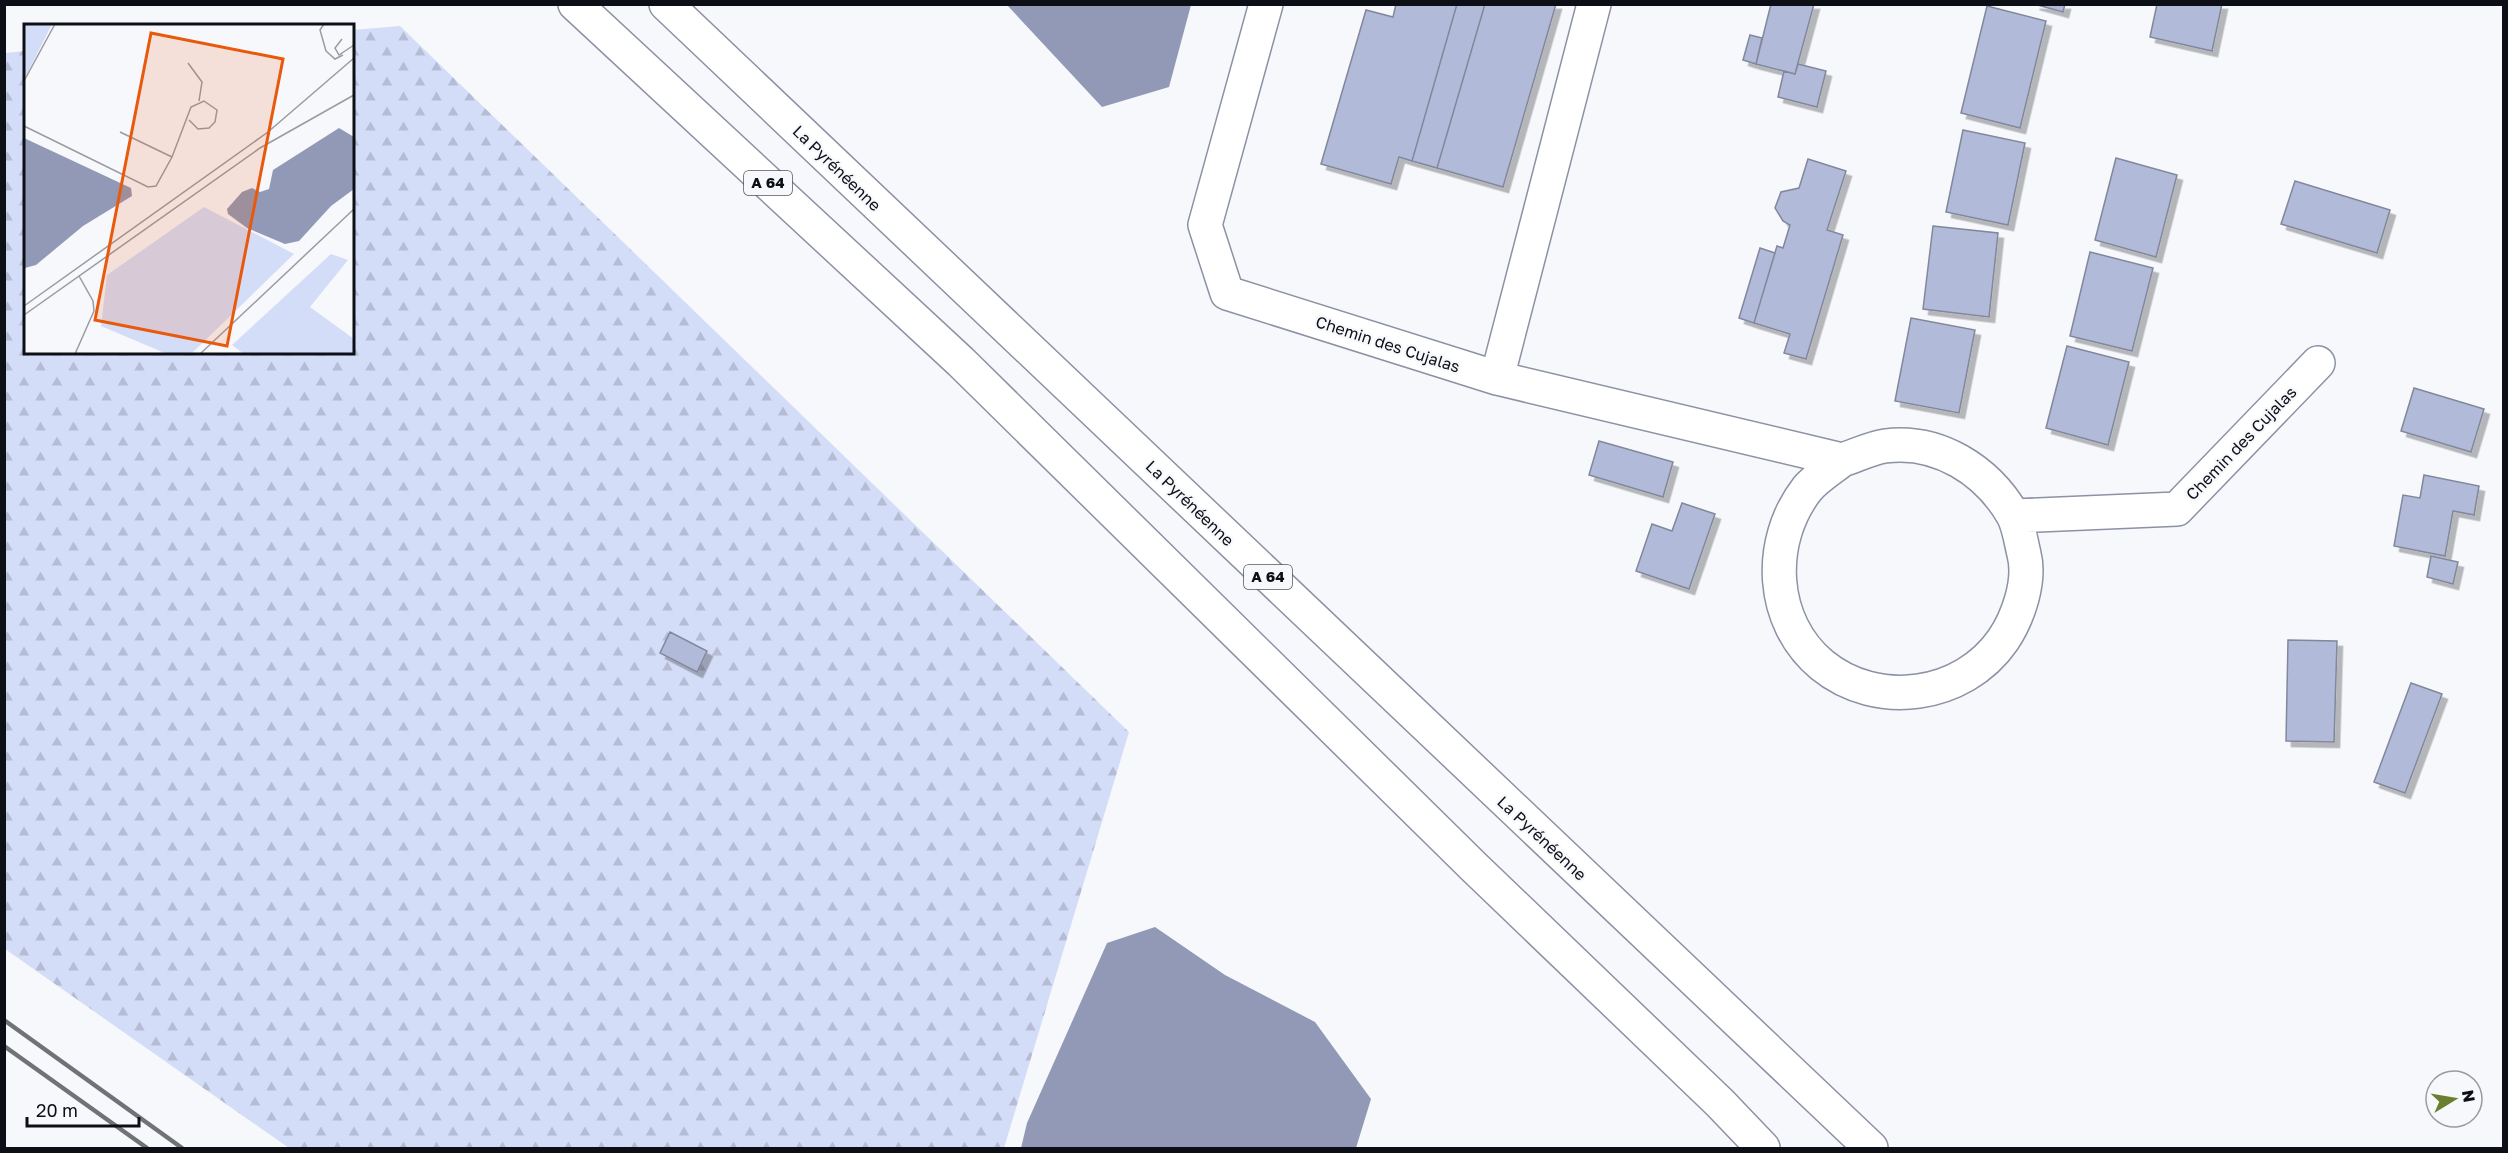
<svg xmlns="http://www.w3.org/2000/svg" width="2508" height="1153" viewBox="0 0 2508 1153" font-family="'Golos Text',sans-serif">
<defs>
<pattern id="forest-firs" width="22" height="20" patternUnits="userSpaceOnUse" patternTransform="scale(1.5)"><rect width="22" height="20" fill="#d4ddf8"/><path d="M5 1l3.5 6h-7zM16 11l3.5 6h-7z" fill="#b5bcd4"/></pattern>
<filter id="shadow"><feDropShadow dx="5.5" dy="5.5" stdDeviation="0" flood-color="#0004"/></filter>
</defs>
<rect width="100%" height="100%" fill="#f6f8fc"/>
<path fill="url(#forest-firs)" d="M400 26 1129 732 1004 1148H289L5 949V53L25 51 26 352H352L353 30Z"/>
<path fill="#9199b6" d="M1007 5H1191L1169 87 1102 107Z
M1155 927 1225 975 1315 1022 1371 1099 1356 1148H1021L1027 1123 1107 943Z"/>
<path fill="#b1bad8" stroke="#82889b" stroke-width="1.5" filter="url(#shadow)" d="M1396 4H1457L1412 161 1399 157 1391 184 1321 164 1366 10 1393 17Z
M1457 4H1485L1437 168 1412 161Z
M1485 4H1556L1503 187 1437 168Z
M1771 4H1814L1795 74 1756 64Z
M2034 4H2065L2063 12Z
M2157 4H2222L2212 51 2150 37Z
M1987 6 2046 21 2020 128 1961 113Z
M1750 35 1762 38 1756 64 1743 60Z
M1798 64 1826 71 1817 107 1778 97 1784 71 1795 74Z
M1963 130 2025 143 2008 225 1946 212Z
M2116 158 2177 175 2156 257 2095 240Z
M1808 159 1846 171 1827 230 1843 235 1806 359 1784 353 1790 334 1754 323 1777 246 1783 248 1790 225 1783 221 1775 208 1781 192 1799 188Z
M2295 181 2390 210 2377 253 2281 224Z
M1933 226 1998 233 1989 317 1923 309Z
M1760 248 1775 253 1754 323 1739 318Z
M2090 252 2153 268 2132 351 2070 336Z
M1911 318 1975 330 1959 413 1895 401Z
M2067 346 2129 362 2108 445 2046 428Z
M2414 388 2484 409 2471 452 2401 431Z
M1599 441 1673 462 1663 497 1589 475Z
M2424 475 2479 486 2474 515 2453 511 2445 556 2394 546 2403 495 2420 498Z
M1682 503 1715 514 1689 589 1636 571 1652 524 1672 531Z
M2431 556 2458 562 2453 584 2427 577Z
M670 632 707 651 697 672 660 653Z
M2288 640 2337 641 2334 742 2286 741Z
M2411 683 2442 694 2405 793 2374 782Z"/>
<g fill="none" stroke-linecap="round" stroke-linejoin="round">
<defs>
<path id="minor" d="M1266 4 1205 225 1227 293 1497 378 1842 460C1855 456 1871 448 1885 446 1938 439 1987 470 2013 515 2019 526 2021 542 2024 554 2031 581 2018 618 2003 640 1963 698 1877 710 1822 665 1770 622 1766 542 1807 489 1816 478 1831 469 1842 460
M1497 378 1594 4
M2014 516 2177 509 2318 363"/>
<path id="motorway" d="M575 4 961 362 1474 867 1720 1103 1763 1148
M666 4 1871 1148"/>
</defs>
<use href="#minor" stroke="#8c92a4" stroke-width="36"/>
<use href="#motorway" stroke="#8c92a4" stroke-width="36"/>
<use href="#minor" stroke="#fff" stroke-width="33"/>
<use href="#motorway" stroke="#fff" stroke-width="33"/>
<path stroke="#707278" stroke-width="4.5" d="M4 1020 182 1148
M4 1046 147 1148"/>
</g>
<g text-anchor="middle" stroke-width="4.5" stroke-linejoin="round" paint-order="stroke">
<g fill="#f6f8fc" stroke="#53555b" stroke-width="1.5">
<rect x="744" y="171" width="48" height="24" rx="4.5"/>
<rect x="1244" y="565" width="48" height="24" rx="4.5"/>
</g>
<g font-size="15" font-weight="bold" fill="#0d0f16">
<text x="768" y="188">A 64</text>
<text x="1268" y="582">A 64</text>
</g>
<g font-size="16" fill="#0d0f16" stroke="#f6f8fc">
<text transform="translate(837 168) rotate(44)" y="6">La Pyrénéenne</text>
<text transform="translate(1388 344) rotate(18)" y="6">Chemin des Cujalas</text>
<text transform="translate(2241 443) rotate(-46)" y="6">Chemin des Cujalas</text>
<text transform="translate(1190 503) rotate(44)" y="6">La Pyrénéenne</text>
<text transform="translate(1542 838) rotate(43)" y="6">La Pyrénéenne</text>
</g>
</g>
<g transform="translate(24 24)">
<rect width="330" height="330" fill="#f6f8fc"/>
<path d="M0 0H28L0 56Z" fill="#d4ddf8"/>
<path d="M180 183 270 230 167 330H143L77 302 83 251ZM307 230 324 236 286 283 330 315V330H220L208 321Z" fill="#d4ddf8"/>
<path d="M315 104 330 113V165L307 182 275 217 261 220 223 204 204 190 203 185 218 168 228 164 236 168 245 165 249 146ZM0 114 107 164 108 172 59 202 12 241 1 244Z" fill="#9199b6"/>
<path fill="none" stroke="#999ba0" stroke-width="1.5" d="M300 0 296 6 302 27M318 15 311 24 315 31 330 21M302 27 311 35 319 31M164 39 178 58 175 77M0 57 31 0M0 102 124 163 132 162 148 133 167 83 180 77 193 86 191 98 185 104 174 105 165 96M96 108 148 133M0 282 244 108 330 34M0 291 236 124 330 71M51 330 70 287 69 277 55 252M176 330 330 185"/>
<path fill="#e8590c" fill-opacity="0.15" stroke="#e8590c" stroke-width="3" d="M127 9 259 35 203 322 71 296Z"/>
<rect width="330" height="330" fill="none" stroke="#0d0f16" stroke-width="3"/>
</g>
<rect width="2508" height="1153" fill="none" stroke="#0d0f16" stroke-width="12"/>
<g transform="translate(2454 1099) rotate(79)"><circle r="28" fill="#f6f8fc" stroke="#999ba0" stroke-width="1.5"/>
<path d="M0-4.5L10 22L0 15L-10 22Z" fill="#6b7f30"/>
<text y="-9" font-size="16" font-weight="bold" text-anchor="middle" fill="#0d0f16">N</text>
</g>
<path d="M27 1117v9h112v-9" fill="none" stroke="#0d0f16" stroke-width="3"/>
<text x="36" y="1117" font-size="18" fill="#0d0f16" stroke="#f6f8fc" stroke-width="4.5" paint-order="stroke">20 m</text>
</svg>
